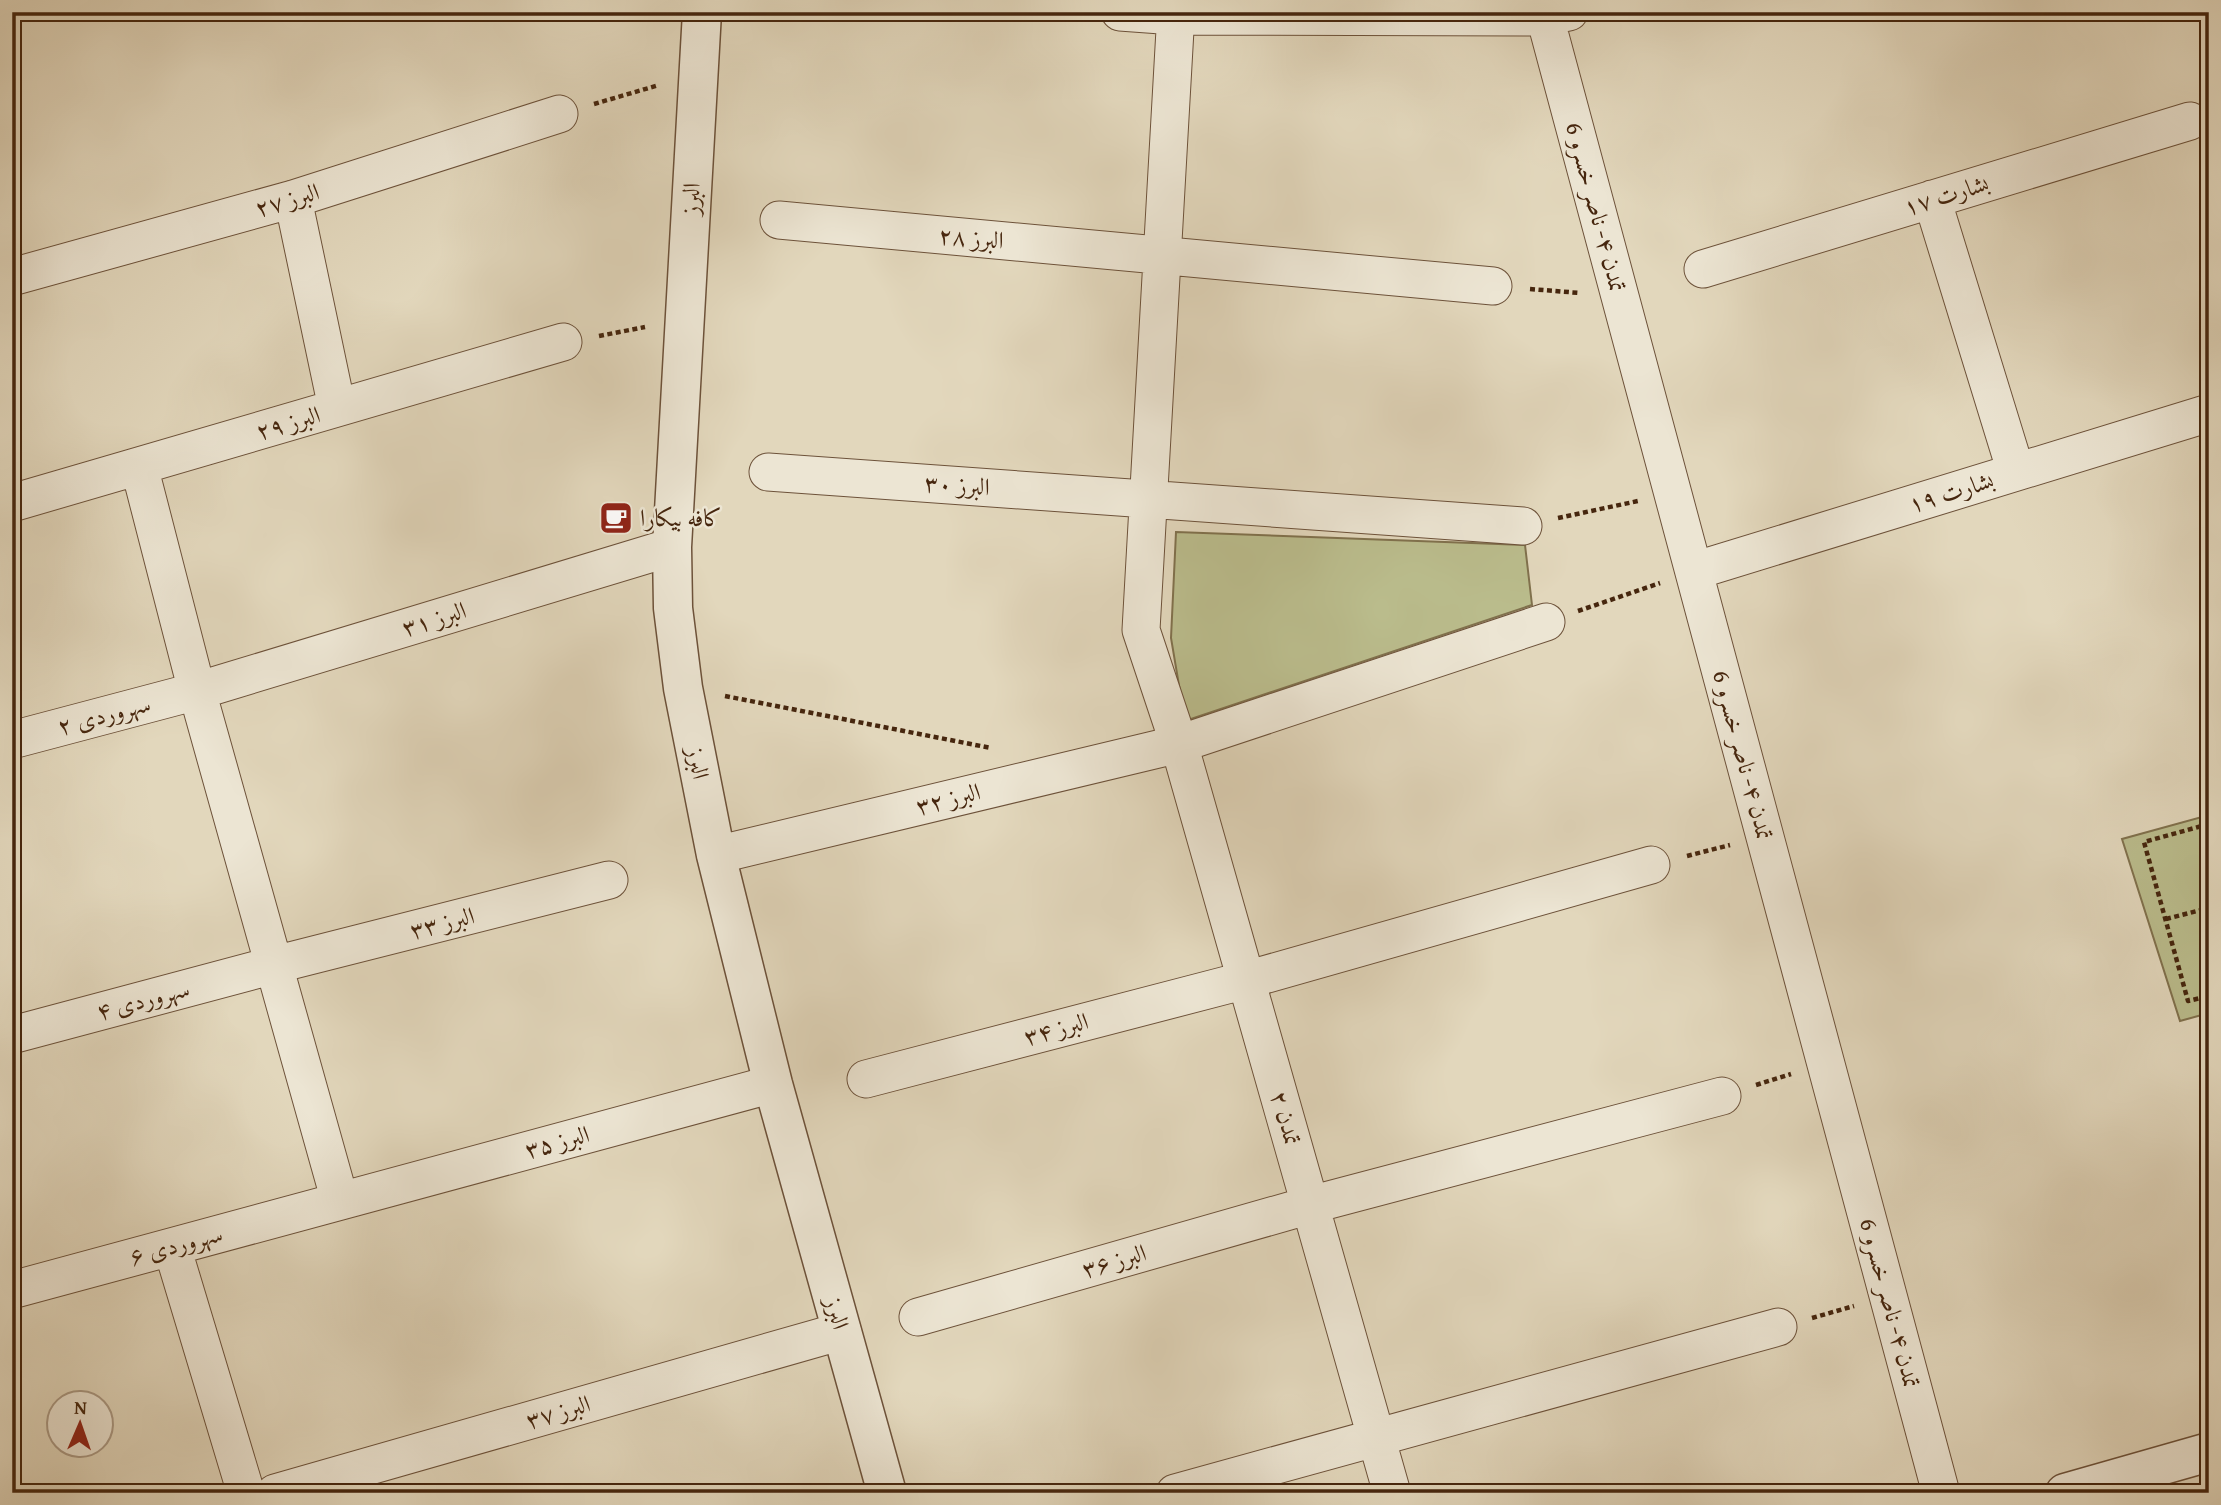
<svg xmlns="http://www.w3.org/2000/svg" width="2221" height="1505" viewBox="0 0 2221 1505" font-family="'Gentium Book Plus',Amiri,serif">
<rect width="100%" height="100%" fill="#e2d7bc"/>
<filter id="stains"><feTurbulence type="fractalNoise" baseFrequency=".00286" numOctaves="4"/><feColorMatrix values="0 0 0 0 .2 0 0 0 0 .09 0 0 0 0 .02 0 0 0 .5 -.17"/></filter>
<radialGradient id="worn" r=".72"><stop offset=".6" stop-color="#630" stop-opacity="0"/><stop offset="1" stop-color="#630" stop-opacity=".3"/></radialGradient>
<path fill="#babc8c" stroke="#80714d" stroke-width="2" d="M1176 532 1525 545 1532 605 1185 721 1171 638Z
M2209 815V1013L2180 1021 2122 839Z"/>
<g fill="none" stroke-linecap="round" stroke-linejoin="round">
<defs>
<path id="minor" d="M1120 12 1175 16 1545 17 1569 12
M1176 12 1141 630 1179 744 1392 1493
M1545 17 1941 1493
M293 199 337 408
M1932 199 2016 472
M779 220 1493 286
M1703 269 2190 121
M12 277 293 199 559 114
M139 466 197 691 340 1201
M768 472 1523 526
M12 503 563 342
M1694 571 2209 413
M12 740 197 691 672 547
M716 855 1179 744 1546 622
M12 1035 274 965 609 880
M866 1079 1246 980 1651 865
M172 1247 246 1493
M12 1290 773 1084
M918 1317 1310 1205 1722 1096
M275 1493 842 1331
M1175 1493 1778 1327"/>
<path id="tertiary" d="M702 12 672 547 673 608 683 688 716 855 773 1084 887 1493
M2065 1493 2209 1452"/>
</defs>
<use href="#minor" stroke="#6d523a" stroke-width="39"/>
<use href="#tertiary" stroke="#6d523a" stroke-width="41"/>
<path stroke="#46260e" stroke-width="4.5" stroke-dasharray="5 3.5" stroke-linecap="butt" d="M594 104 659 85
M1530 289 1580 293
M599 336 645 327
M1558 518 1638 501
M1578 611 1660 583
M725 696 991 748
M2209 824 2144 842 2188 1001 2209 996
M1687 856 1730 845
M2166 919 2209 908
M1756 1085 1791 1074
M1812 1318 1854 1306"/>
<use href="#minor" stroke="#ece5d3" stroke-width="37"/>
<use href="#tertiary" stroke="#ece5d3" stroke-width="38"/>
</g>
<defs>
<symbol id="cafe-square" viewBox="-11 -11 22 22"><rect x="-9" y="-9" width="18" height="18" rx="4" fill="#8f2418" stroke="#ece5d3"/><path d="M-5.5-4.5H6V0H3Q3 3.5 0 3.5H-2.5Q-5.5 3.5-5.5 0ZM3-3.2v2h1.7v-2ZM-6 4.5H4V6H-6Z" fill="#fff"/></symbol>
</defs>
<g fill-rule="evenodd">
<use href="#cafe-square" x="597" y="499" width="38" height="38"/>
</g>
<g text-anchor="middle" stroke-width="5" stroke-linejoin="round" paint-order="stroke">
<g font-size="24" fill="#46260e" stroke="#ece5d3">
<text transform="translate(1946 195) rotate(-17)" y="8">بشارت ۱۷</text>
<text transform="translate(691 199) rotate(-87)" y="8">البرز</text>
<text transform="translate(287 200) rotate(-16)" y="8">البرز ۲۷</text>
<text transform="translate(1596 207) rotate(75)" y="8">تمدن ۴- ناصر خسرو 6</text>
<text transform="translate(971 238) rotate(5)" y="8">البرز ۲۸</text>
<text transform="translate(288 423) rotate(-16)" y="8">البرز ۲۹</text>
<text transform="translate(957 485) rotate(4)" y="8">البرز ۳۰</text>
<text transform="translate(1951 492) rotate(-17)" y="8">بشارت ۱۹</text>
<text transform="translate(434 619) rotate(-17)" y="8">البرز ۳۱</text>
<text transform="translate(104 715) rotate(-15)" y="8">سهروردی ۲</text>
<text transform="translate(1743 755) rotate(75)" y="8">تمدن ۴- ناصر خسرو 6</text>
<text transform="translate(698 763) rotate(79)" y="8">البرز</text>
<text transform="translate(948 799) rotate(-14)" y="8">البرز ۳۲</text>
<text transform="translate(442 923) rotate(-14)" y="8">البرز ۳۳</text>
<text transform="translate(143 1000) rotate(-15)" y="8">سهروردی ۴</text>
<text transform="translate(1056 1029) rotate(-15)" y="8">البرز ۳۴</text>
<text transform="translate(1286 1118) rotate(74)" y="8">تمدن ۲</text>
<text transform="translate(557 1142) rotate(-15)" y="8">البرز ۳۵</text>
<text transform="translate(176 1245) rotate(-15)" y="8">سهروردی ۶</text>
<text transform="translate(1114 1261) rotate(-16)" y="8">البرز ۳۶</text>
<text transform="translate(1890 1303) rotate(75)" y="8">تمدن ۴- ناصر خسرو 6</text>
<text transform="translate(837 1313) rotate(74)" y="8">البرز</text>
<text transform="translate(558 1412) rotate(-16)" y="8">البرز ۳۷</text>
</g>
<g font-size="24" fill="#46260e" stroke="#ece5d3" text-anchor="start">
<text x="640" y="526">کافه بیکارا</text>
</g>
</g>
<rect width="2221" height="1505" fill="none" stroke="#e2d7bc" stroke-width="42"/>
<rect x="14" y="14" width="2193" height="1477" fill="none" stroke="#46260e" stroke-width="3.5"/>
<rect x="21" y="21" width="2179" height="1463" fill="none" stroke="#46260e" stroke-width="2"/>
<g transform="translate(80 1424) rotate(2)"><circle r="33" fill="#ece5d3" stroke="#aa9984" stroke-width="2"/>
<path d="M0-5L12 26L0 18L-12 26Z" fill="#8f2418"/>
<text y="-10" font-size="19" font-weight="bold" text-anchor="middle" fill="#46260e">N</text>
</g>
<rect width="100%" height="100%" filter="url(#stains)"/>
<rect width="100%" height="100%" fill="url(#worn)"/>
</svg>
